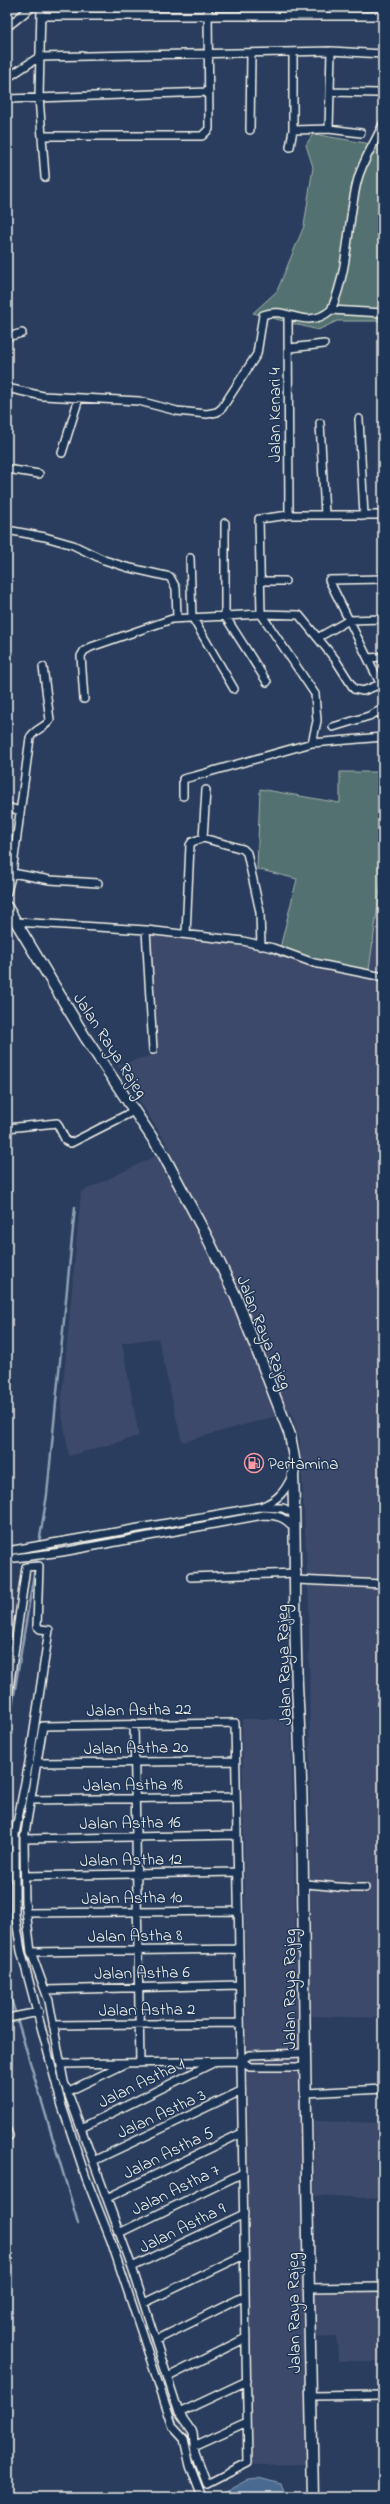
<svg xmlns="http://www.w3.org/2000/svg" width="390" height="2504" font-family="'Indie Flower',sans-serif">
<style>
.built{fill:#3e496a}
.green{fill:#537170;stroke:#a4b1ac}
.water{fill:#4b6b91;stroke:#8fa1b4}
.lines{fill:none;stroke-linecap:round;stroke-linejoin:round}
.stream{stroke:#8fa1b4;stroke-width:2.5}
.street-casing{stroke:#f4f1e8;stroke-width:10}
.secondary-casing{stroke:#f4f1e8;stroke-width:13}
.street{stroke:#1d3557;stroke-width:7}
.secondary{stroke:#1d3557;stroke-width:10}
.labels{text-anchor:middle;stroke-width:3;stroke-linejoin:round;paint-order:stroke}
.street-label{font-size:17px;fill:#f4f1e8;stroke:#1d3557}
.poi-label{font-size:17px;fill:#f4f1e8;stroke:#1d3557;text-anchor:start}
</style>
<rect width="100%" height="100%" fill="#2a3d5e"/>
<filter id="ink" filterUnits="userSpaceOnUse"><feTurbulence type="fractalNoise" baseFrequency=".025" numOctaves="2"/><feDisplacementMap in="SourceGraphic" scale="8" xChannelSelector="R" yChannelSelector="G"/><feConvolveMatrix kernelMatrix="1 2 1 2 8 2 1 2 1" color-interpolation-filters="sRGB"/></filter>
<g filter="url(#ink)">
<!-- built -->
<path class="built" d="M383 868V2018L311 2016 309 1604 300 1441 291 1412 182 1442 158 1338 122 1343 139 1436 69 1456 61 1408 81 1192 170 1149 117 1065 153 1055 143 934 216 936 295 961 368 977Z
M242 1719H291L307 2464 253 2465Z
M314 2121 383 2123V2199L315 2195Z
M313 2287H383V2361H338L337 2337 315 2336Z"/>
<!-- green -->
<path class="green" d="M383 116V321H337L318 330 253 313 277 291 304 226 313 167 306 145 313 134 371 144Z
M340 772H377L383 784V868L368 977 278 956 297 879 257 869 260 789 340 803Z"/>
<!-- water -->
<path class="water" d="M259 2478 281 2484 287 2497H219L221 2494 249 2479Z"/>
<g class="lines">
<!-- stream -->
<path class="stream" d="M7 1737 47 1495 75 1207
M7 1985 78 2223"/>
<!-- street casing -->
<g class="street-casing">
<path id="street" d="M41 7 39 97 45 177
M41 16H383
M7 27 32 7
M7 78 39 57 331 51 383 54
M330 92 378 93
M7 99 209 92
M329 129 331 51
M250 130 251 54
M293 130 329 129 361 133
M42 136H202L209 129 208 7
M290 147 293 130V53
M331 310 383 313
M288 315 289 515
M7 337 22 333
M290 348 324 344
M7 388 43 396 139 401 177 411 207 414 217 412 222 408 257 354 263 315C287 305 305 332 331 310 349 270 347 224 357 182 362 161 375 143 383 124
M359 419 364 516
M320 423 325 515
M62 453 79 398
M7 469 39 474
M225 523V616L267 682
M7 530 45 537 73 545 104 560 126 567 170 577 176 588 177 618
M190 558 192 617 234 689
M383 579 329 580 383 689
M260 581H285
M261 614 299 615 335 659 354 689 363 691 381 684
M261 614 315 694 317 721 312 743
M319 637 349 620 383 619
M368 658 383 657
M84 699 81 656 84 651 91 647 172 619 261 614 259 519 289 515H383
M382 709 383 720
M333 727 369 716 383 709
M183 796V779L195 776 312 743 383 737
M7 807 20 811
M203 838 206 790
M12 873 50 880 98 883
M7 892 12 873 30 738C33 730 45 728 50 720L43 667
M16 922 146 930 243 941 273 948 314 963 383 977
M146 930 153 1050
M186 934 190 845 192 842 203 838 243 849 247 853 260 912 261 946
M7 1128 57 1123 66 1141 71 1143 134 1111
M263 1506C279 1499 285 1491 292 1476
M7 1551 259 1507 283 1508 295 1514
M7 1559 62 1552 263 1515C277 1515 285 1517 294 1528
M191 1577 297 1573
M297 1580 383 1584
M7 1703 26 1567 39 1566 37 1626 40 1629 49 1630 30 1757 15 1834V1914L21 1951 62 2106 86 2178 111 2241 173 2427 184 2439 190 2466 202 2497
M235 1723 248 2463 207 2484 195 2452 193 2433 179 2413 132 2267 64 2082 49 2001 31 1952 25 1902 24 1839 43 1726Z
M134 1724 140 2063
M37 1763 235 1761
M31 1800 236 1797
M24 1839 237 1835
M25 1876 237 1872
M304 1884C326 1885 344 1889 365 1888
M26 1913 238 1911
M31 1952 239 1949
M45 1990 239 1985
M7 2015 8 2018 39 2012
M53 2025 240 2023
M241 2061 249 2055 305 2053
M241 2061 250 2067H305
M61 2064 241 2061
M67 2092 125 2064
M306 2093 383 2089
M81 2128 213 2063
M7 2130 9 2136H7
M93 2161 241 2091
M107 2198 242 2133
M119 2233 243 2173
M132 2267 244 2214
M308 2288 383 2287
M144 2303 244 2255
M156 2340 245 2296
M168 2377 246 2338
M311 2396 383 2395
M179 2413 247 2381
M194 2446 247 2422"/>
</g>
<!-- secondary casing -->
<g class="secondary-casing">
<path id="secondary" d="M7 907 85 1037 163 1154 207 1237 236 1297 290 1435 295 1464 293 1475C296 1545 294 1615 297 1685 304 1809 303 1932 305 2055 307 2202 310 2350 313 2497"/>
</g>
<!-- street -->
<use href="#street" class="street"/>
<!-- secondary -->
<use href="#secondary" class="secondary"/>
</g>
</g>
<!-- icons -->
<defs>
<g id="fuel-ring" transform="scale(1)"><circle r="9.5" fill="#1d3557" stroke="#ff9aa2" stroke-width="1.5"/><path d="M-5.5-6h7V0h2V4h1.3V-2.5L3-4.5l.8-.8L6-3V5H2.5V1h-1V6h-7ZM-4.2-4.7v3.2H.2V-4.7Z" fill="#ff9aa2"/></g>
</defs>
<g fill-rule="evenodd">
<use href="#fuel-ring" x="254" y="1463"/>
</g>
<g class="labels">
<!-- street labels -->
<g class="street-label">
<text transform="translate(274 415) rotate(-90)" y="6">Jalan Kenari 4</text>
<text transform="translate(111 1045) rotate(57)" y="6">Jalan Raya Rajeg</text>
<text transform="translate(265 1332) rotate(68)" y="6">Jalan Raya Rajeg</text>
<text transform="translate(283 1665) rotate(-92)" y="6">Jalan Raya Rajeg</text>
<text transform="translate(139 1709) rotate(-1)" y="6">Jalan Astha 22</text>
<text transform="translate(136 1747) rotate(-1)" y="6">Jalan Astha 20</text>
<text transform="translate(133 1784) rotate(-1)" y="6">Jalan Astha 18</text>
<text transform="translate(130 1822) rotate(-1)" y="6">Jalan Astha 16</text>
<text transform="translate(131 1859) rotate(-1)" y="6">Jalan Astha 12</text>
<text transform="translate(132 1897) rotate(-1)" y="6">Jalan Astha 10</text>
<text transform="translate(135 1935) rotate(-1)" y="6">Jalan Astha 8</text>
<text transform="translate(142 1972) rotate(-1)" y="6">Jalan Astha 6</text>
<text transform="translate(289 1989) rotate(-90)" y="6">Jalan Raya Rajeg</text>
<text transform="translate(147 2009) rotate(-1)" y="6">Jalan Astha 2</text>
<text transform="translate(141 2082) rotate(-26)" y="6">Jalan Astha 1</text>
<text transform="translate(161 2113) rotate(-25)" y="6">Jalan Astha 3</text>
<text transform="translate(168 2152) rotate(-26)" y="6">Jalan Astha 5</text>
<text transform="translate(175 2189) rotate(-26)" y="6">Jalan Astha 7</text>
<text transform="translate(182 2227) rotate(-26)" y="6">Jalan Astha 9</text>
<text transform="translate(293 2313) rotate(-91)" y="6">Jalan Raya Rajeg</text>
</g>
<!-- poi labels -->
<g class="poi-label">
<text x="268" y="1469">Pertamina</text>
</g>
</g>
<!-- margin -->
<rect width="390" height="2504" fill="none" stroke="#1d3557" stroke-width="24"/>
<rect x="12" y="12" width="366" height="2480" fill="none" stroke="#f4f1e8" stroke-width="1.5" filter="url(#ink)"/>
</svg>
